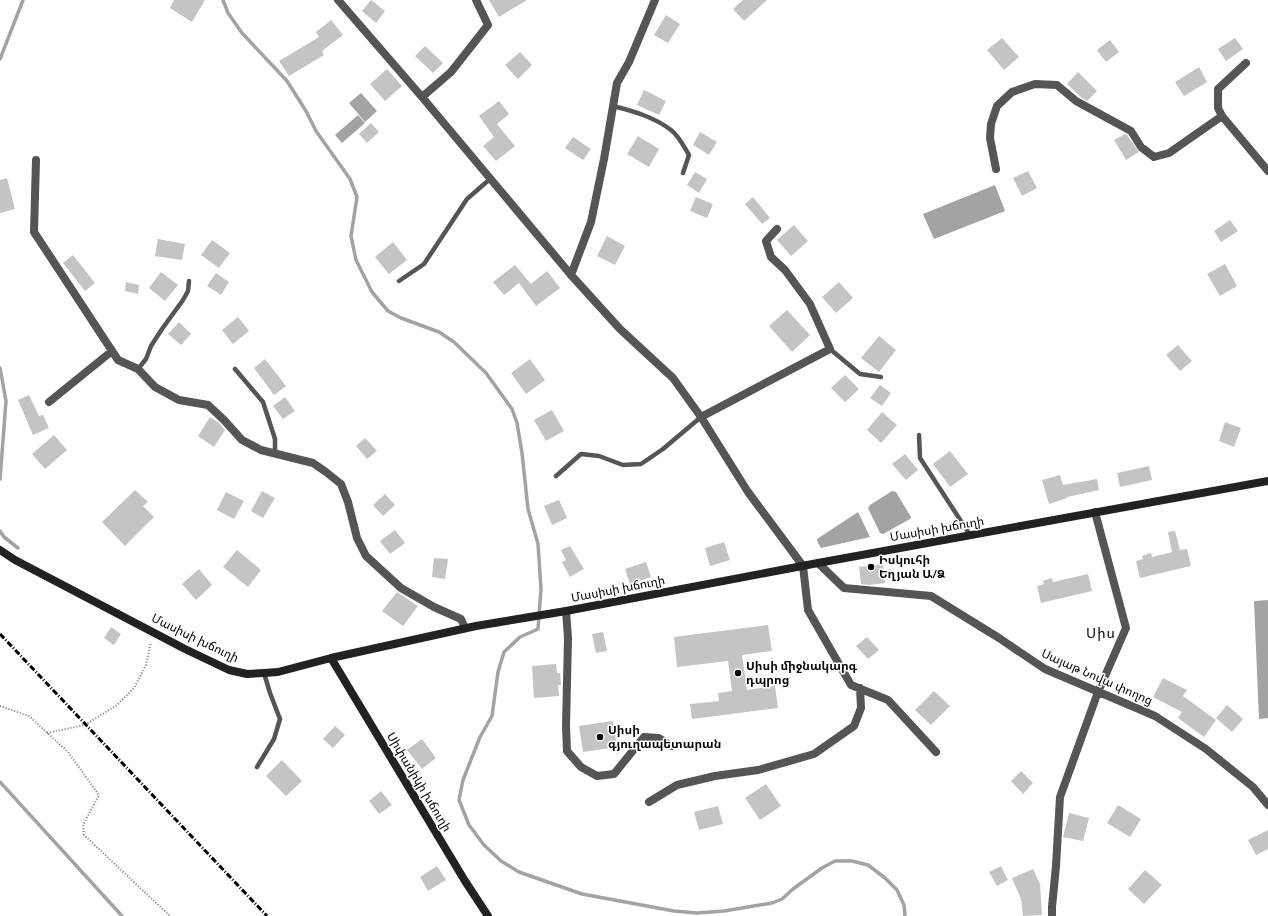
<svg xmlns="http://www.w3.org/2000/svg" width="1268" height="916" font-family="'Public Sans','Noto Sans Armenian',sans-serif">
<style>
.water{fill:#a3a3a3}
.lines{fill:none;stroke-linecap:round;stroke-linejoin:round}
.stream{stroke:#a3a3a3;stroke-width:3.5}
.building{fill:#c4c4c4}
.path{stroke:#777;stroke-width:2;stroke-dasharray:1 2;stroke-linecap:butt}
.service{stroke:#555;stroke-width:4.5}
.minor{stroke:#555;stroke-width:8}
.secondary{stroke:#222;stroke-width:8}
.rail{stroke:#000;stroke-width:3;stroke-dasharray:6 2 1 2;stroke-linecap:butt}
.poi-dot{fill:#000;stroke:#fff;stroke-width:1.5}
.labels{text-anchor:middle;stroke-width:3;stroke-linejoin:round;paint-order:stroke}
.street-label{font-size:12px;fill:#000;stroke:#fff}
.poi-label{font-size:12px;font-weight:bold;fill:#000;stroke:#fff;text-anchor:start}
.quarter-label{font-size:14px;letter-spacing:1px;fill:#000;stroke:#fff}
</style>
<rect width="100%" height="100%" fill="#fff"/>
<!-- water -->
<path class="water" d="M361 93 377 111 365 122 349 103Z
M358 115 365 123 342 143 335 135Z
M995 185 1005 211 934 239 923 214Z
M892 491 896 492 911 517 910 519 883 534 880 533 868 508 870 505Z
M858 512 870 537 821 548 818 543 817 539Z
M1268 600V718L1259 719 1254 601Z"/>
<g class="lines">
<!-- stream -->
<path class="stream" d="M223 0 228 13 242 33 287 81 306 111 316 131 350 179 357 197 351 236 356 260 372 292 388 311 401 318 439 332 454 342 486 373 512 409 517 423 522 453 528 509 538 544 541 589 538 629 520 637 504 652 498 672 492 716 480 737 463 780 459 800 469 825 484 845 501 861 519 872 582 894 674 911 697 913 724 911 772 903 782 899 793 889 822 868 835 861H852L868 865 885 878 897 890 904 905 905 916
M0 59 23 0
M0 368 6 401 0 479
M0 531 4 537 18 548
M0 782 122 916"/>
</g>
<!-- building -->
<path class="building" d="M174 0H205L192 22 170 8Z
M371 0 385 11 376 23 362 11Z
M489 0H527L499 17Z
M743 0H767L744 21 733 9Z
M666 15 680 24 668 43 654 35Z
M331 20 343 35 322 51 324 55 289 76 279 61 319 37 316 32Z
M1002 38 1019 57 1004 70 987 50Z
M1235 38 1243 49 1226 61 1218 49Z
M1110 40 1119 52 1106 62 1097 50Z
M425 46 443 63 433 73 415 56Z
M520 52 532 65 518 79 505 65Z
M1199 67 1207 82 1184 96 1175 82Z
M387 69 402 86 385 101 370 84Z
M1078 72 1097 91 1087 101 1082 98 1067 84Z
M644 90 666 101 659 115 637 105Z
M499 101 509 114 497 124 515 146 496 161 483 146 494 137 479 116Z
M371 123 379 132 367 143 359 134Z
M700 132 717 142 709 155 693 145Z
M1125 134 1127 135 1139 152 1126 160 1114 140Z
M638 136 659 149 649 167 627 154Z
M573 137 591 149 583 160 565 148Z
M1028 171 1037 188 1022 196 1013 178Z
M695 172 707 179 699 193 687 185Z
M7 178 15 209 0 213V180Z
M696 197 713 204 707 218 690 211Z
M753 197 770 218 762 224 745 204Z
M1230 220 1238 231 1221 242 1214 231Z
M794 225 808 241 791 256 777 240Z
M607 236 625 246 615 265 597 256Z
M158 239 185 244 182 260 155 256Z
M212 240 230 253 219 268 201 255Z
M393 242 407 260 389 274 375 257Z
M73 255 95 283 85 291 63 263Z
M1225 264 1237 286 1220 296 1207 274Z
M515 265 531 284 547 271 560 288 536 306 519 283 504 295 493 282Z
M161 272 178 285 165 301 149 288Z
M216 273 229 282 221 295 207 286Z
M126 282 139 285 138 294 125 291Z
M839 282 853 298 836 313 822 297Z
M787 310 810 335 792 352 769 326Z
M238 317 249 331 233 344 222 330Z
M179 322 191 334 181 345 168 334Z
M879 336 896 350 879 372 861 358Z
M1178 345 1192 361 1180 371 1166 355Z
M265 359 286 386 274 395 254 368Z
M530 359 545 380 526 394 511 373Z
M845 375 859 389 845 402 831 388Z
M880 385 891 393 882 406 870 398Z
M29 395 39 416 43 415 49 428 33 435 18 400Z
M285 397 295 411 283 419 273 406Z
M552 410 564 431 546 441 534 420Z
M882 412 897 425 881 443 867 430Z
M210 417 219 423 225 430 214 447 198 436Z
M1225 422 1241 428 1234 447 1219 441Z
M54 435 67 450 45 469 32 454Z
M365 438 377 451 367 459 356 446Z
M950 451 968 474 950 487 933 464Z
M905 454 918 470 906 480 892 464Z
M1149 466 1152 480 1120 487 1117 473Z
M1060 475 1063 485 1097 479 1099 490 1067 497V498L1049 504 1042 480Z
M135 490 148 502 143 506 154 517 125 546 102 522Z
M262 491 275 498 263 518 251 511Z
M226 492 244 501 234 519 217 510Z
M385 494 395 505 383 516 373 505Z
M559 500 567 518 552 525 544 506Z
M395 530 405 543 390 554 380 541Z
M1175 531 1180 550 1187 549 1191 566 1140 578 1136 561 1143 559 1142 556 1151 553 1152 557 1172 552 1168 532Z
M724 542 730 560 710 566 705 548Z
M570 546 584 569 570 577 562 562 566 560 561 550Z
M237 550 261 570 248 587 223 567Z
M434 558 448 559 445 579 432 577Z
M646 562 651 577 630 584 625 569Z
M883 564 885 583 869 585 861 584 859 567Z
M199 569 212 585 196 600 182 584Z
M1088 574 1092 591 1041 603 1037 586 1044 584 1043 581 1052 578 1053 582Z
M397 592 418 606 403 626 382 611Z
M768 625 772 651 742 655 747 690 775 686 778 708 692 719 690 704 719 701 718 693 732 691 728 661 677 667 674 637Z
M111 627 121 634 114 645 104 638Z
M603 632 607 651 596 653 592 634Z
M867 637 879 650 868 659 856 646Z
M556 664 557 673H560L561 685H558L559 696 534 698 532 666Z
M1163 678 1187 690 1183 696 1216 720 1204 737 1178 718 1182 712 1153 697Z
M934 691 950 706 931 725 915 710Z
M1227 705 1243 719 1232 732 1216 718Z
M613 721 617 747 583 752 579 726Z
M335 726 345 735 333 748 323 739Z
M422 739 436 758 422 769 407 750Z
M282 760 302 781 286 796 266 776Z
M1021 771 1033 783 1023 794 1011 781Z
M766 784 781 806 760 820 745 798Z
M381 791 392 805 379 814 369 801Z
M1118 805 1141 819 1130 837 1107 823Z
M718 806 723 824 699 830 694 812Z
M1069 813 1089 818 1083 841 1063 837Z
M1268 830V849L1256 855 1248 840Z
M437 866 446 880 428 891 420 877Z
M1001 866 1008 880 997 886 989 872Z
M1033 869 1040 884 1042 915 1023 916 1021 899 1012 878Z
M1145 870 1162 885 1144 904 1128 889Z"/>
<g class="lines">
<!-- path -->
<path class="path" d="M0 706 29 716 68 752 99 795 83 825 84 835 170 916
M47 733 85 725 117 705 134 688 146 665 151 642"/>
<!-- service -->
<path class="service" d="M613 106C633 111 654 117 671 130 679 136 684 147 689 155L683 173
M399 281 424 264 467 199 490 179
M830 349 860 374 881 377
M138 369 146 359 151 346 162 329 183 300 188 291 189 281
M235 369 263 402 275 439V454
M919 435 920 458 970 535
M556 476 581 454 599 456 623 465 641 464 663 449 701 417
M257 767 274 739 280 719 270 693 264 673"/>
<!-- minor -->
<path class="minor" d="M338 0 422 97 571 275 620 329 673 378 701 417 748 492 803 566 808 610 851 685 888 700 936 752
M1246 63 1218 89V108L1222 116 1268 171
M422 97 451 72 488 25 476 0
M36 160 34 232 118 360 138 369 155 387 179 400 208 405 224 420 242 440 261 450 313 463 326 472 341 484 348 502 357 538 366 556 401 588 434 607 461 619 465 628
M996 169 990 138 991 124 997 106 1012 92 1035 84 1057 85 1076 101 1131 131 1141 147 1154 157 1169 153 1222 116
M571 275 591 222 604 159 617 83 629 62 655 0
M49 402 112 351
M701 417 830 349 810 304 785 270 771 257 766 241 777 229
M818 563 844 588 931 596 999 638 1045 669 1155 716 1206 749 1253 787 1268 805
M566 611 568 638 566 726 567 751 581 767 597 776 614 774 644 737 659 738 671 746
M649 802 677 785 715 776 758 770 814 754 854 726 861 708 860 688
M1052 916V907L1056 866 1060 797 1098 692 1126 628 1095 512"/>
<!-- secondary -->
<path class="secondary" d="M0 550 15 560 185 649 229 670 247 674 264 673 278 672 331 658 476 626 566 611 818 563 1268 481
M331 658 465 881 488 916"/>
<!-- rail -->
<path class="rail" d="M0 634 267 916"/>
</g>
<!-- markers -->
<g class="poi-dot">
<circle cx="871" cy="567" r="4"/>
<circle cx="738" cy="673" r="4"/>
<circle cx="600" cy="737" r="4"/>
</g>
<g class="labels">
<!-- street labels -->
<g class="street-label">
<text transform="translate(937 529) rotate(-10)" y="4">Մասիսի խճուղի</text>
<text transform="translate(618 589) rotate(-11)" y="4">Մասիսի խճուղի</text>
<text transform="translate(195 638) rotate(26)" y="4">Մասիսի խճուղի</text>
<text transform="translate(1097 677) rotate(24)" y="4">Սայաթ Նովա փողոց</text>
<text transform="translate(419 782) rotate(59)" y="4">Սիփանիկի խճուղի</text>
</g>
<!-- poi labels -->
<g class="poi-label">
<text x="879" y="564">Իսկուհի<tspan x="879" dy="14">Եղյան Ա/Ձ</tspan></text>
<text x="746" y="670">Սիսի միջնակարգ<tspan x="746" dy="14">դպրոց</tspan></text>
<text x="608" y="734">Սիսի<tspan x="608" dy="14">գյուղապետարան</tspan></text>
</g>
<!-- quarter labels -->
<g class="quarter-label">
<text x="1101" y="638">Սիս</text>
</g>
</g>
</svg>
